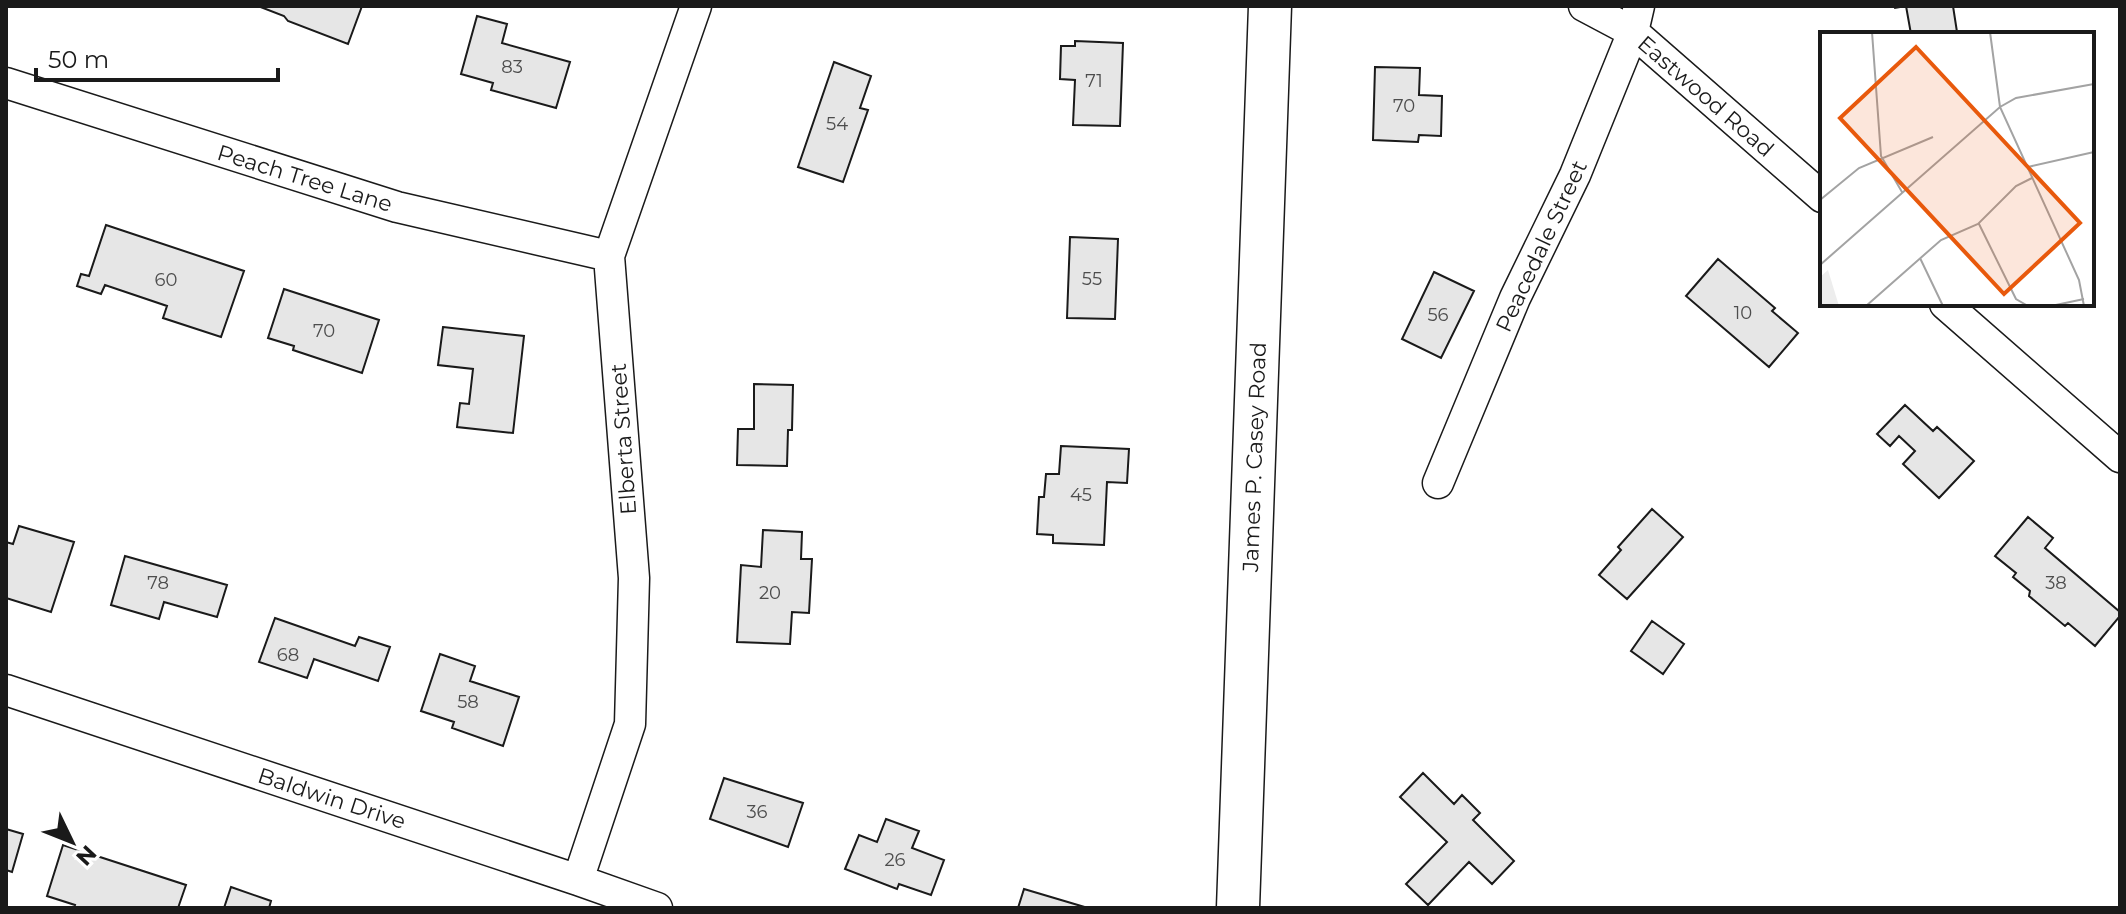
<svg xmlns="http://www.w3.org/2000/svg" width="2126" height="914" font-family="Montserrat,sans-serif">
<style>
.building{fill:#e6e6e6;stroke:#1a1a1a;stroke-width:2}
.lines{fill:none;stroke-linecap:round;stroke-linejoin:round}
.street-casing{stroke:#1a1a1a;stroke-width:33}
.secondary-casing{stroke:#1a1a1a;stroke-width:45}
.street{stroke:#fff;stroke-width:30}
.secondary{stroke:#fff;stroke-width:42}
.labels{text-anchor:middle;stroke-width:6;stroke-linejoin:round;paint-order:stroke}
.number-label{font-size:18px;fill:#4d4d4d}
.street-label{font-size:22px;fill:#1a1a1a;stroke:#fff}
.inset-road{fill:none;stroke:#a3a3a3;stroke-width:2}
.view{fill:#e8590c;fill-opacity:0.15;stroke:#e8590c;stroke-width:4}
.inset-edge{fill:none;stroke:#1a1a1a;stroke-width:4}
</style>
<rect width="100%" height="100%" fill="#fff"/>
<!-- building -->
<path class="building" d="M258 6H362L348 44 288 21 284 16Z
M1894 6H1953L1957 32 1944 34H1911L1906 6 1895 8Z
M477 16 507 24 502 43 570 62 556 108 491 90 493 83 461 74Z
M1075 41 1123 43 1120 126 1073 125 1075 80 1060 79 1061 46H1075Z
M834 62 871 76 860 108 868 110 843 182 798 167Z
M1375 67 1420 68 1419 95 1442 96 1441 136 1419 135 1418 142 1373 140Z
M106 225 244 271 221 337 163 318 167 306 105 285 101 294 77 286 81 274 89 276Z
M1070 237 1118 239 1115 319 1067 318Z
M1718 259 1775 308 1772 311 1798 333 1769 367 1686 296Z
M1434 272 1474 291 1441 358 1402 339Z
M284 289 379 320 362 373 293 350 294 346 268 338Z
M443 327 524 336 513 433 457 427 460 403 469 404 473 369 438 365Z
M754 384 793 385 792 430H788L787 466 737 465 738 429H754Z
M1905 405 1933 431 1937 427 1974 461 1939 498 1903 464 1915 451 1899 436 1890 446 1877 434Z
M1061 446 1129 449 1127 483 1107 482 1104 545 1053 543V535L1037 534 1039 497H1044L1046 474H1059Z
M1652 509 1683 537 1627 599 1599 575 1621 550 1618 547Z
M2028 517 2053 538 2045 548 2120 612V616L2095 646 2068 623 2065 626 2029 596 2030 591 2013 577 2016 573 1995 556Z
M19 526 74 542 51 612 6 598V542L13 544Z
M763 530 802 532 801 559H812L809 613 792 612 790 644 737 642 741 565 761 567Z
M125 556 227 585 217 617 164 602 159 619 111 605Z
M275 618 355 646 359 637 390 647 378 681 314 659 307 678 259 662Z
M1652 621 1684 644 1663 674 1631 651Z
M440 654 475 666 470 681 519 697 503 746 452 728 454 722 421 711Z
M1423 773 1454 804 1462 795 1480 813 1473 820 1514 861 1492 884 1469 862 1428 905 1406 884 1447 842 1400 797Z
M724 778 803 803 788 847 710 819Z
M886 819 919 831 912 848 944 860 931 895 899 884 897 889 845 869 859 835 877 842Z
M6 829 23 834 12 872 6 870Z
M63 845 186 885 178 908H74L75 905 47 896Z
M231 887 271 901 269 908H224Z
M1024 889 1088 908H1018Z"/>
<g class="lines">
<!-- street casing -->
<g class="street-casing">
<path id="street" d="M1584 6 1633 32 1822 197
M6 83 397 207 609 256
M1945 304 2120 457
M1438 483 1515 298 1575 175 1633 32 1639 6
M6 690 578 880 657 908
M578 880 630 724 634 578 609 256 696 6"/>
</g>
<!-- secondary casing -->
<g class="secondary-casing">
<path id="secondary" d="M1238 908 1270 6"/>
</g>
<!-- street -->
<use href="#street" class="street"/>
<!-- secondary -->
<use href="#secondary" class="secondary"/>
</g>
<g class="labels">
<!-- number labels -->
<g class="number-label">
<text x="512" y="73">83</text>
<text x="1094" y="87">71</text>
<text x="1404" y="112">70</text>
<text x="837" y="130">54</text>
<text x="1092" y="285">55</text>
<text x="166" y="286">60</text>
<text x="1743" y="319">10</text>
<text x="1438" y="321">56</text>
<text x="324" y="337">70</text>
<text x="1081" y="501">45</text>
<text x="158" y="589">78</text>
<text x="2056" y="589">38</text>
<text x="770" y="599">20</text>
<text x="288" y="661">68</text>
<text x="468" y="708">58</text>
<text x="757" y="818">36</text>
<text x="895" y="866">26</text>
</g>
<!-- street labels -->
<g class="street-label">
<text transform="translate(1706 96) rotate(41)" y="8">Eastwood Road</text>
<text transform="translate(305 178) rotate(17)" y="8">Peach Tree Lane</text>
<text transform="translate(1541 246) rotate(-65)" y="8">Peacedale Street</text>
<text transform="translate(623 439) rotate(-94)" y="8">Elberta Street</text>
<text transform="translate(1254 457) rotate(-88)" y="8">James P. Casey Road</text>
<text transform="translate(332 798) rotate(18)" y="8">Baldwin Drive</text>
</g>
</g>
<!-- overview -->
<g transform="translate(1820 32)">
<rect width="274" height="274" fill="#fff"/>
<path d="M8 238 19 274H0V245Z" fill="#ededed"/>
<path class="inset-road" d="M52 0 61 124 82 160M170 0 180 75 259 248 264 274M208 135 274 120M0 168 39 136 113 105M159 192 196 267 208 274M100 226 123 274M0 233 180 75 196 66 274 52M46 274 121 208 158 192 196 154 212 146M231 274 264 267"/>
<path class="view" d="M96 15 260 191 184 262 20 86Z"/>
<rect width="274" height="274" class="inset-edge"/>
</g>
<!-- border -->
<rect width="2126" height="914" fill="none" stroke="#1a1a1a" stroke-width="16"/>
<!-- north arrow -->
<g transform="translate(72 842) rotate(133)" stroke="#ffffff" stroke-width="6" paint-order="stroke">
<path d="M0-6L14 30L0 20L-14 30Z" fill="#1a1a1a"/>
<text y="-12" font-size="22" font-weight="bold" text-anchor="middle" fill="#1a1a1a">N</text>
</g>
<!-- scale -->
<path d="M36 68v12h242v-12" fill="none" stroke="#1a1a1a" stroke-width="4"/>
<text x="48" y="68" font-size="24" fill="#1a1a1a" stroke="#ffffff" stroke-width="6" paint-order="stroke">50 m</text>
</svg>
